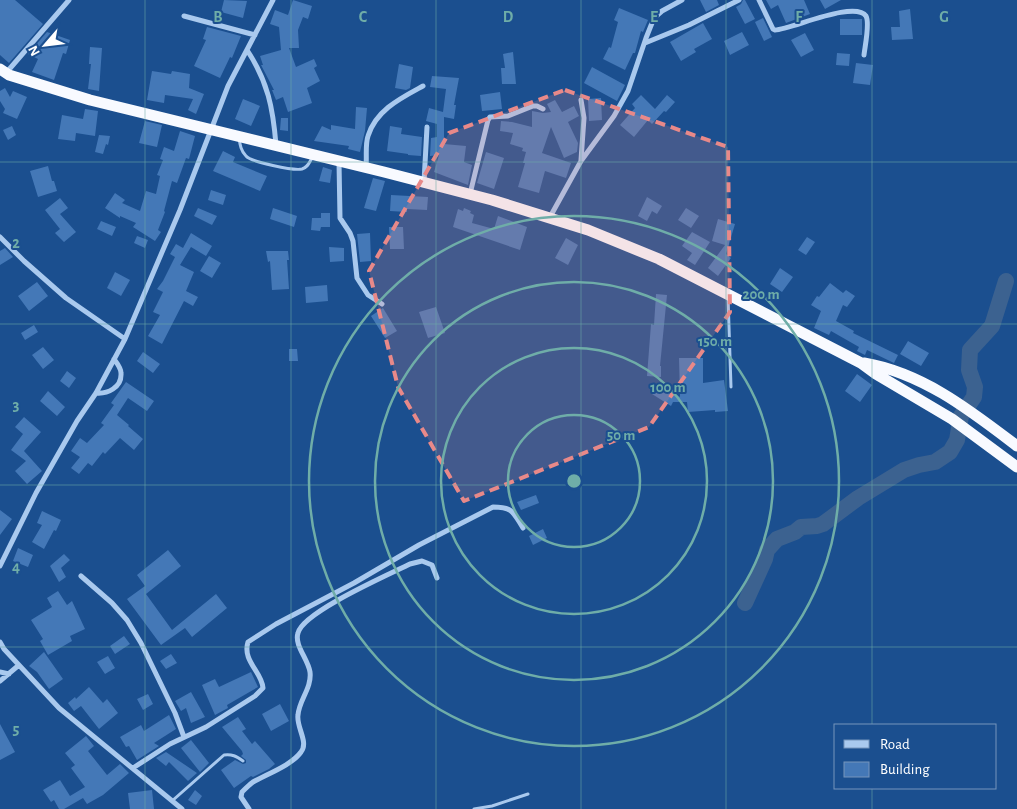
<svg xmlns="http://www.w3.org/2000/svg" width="1017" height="809" font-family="'Alegreya Sans',sans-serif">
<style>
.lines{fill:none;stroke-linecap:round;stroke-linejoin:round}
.river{stroke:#3c6290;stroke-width:16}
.building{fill:#4478b7}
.service{stroke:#a9c9ee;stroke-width:3}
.minor{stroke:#a9c9ee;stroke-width:5}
.trunk{stroke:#f8faff;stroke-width:11}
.marked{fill:#e88989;fill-opacity:0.2;stroke:#e88989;stroke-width:4;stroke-dasharray:10 6;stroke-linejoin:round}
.grid{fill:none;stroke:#6fada8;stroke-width:1;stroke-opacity:0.55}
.ring{fill:none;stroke:#6fada8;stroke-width:2.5}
.grid-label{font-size:16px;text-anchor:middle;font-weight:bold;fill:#6fada8;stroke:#1b4f8f;stroke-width:4;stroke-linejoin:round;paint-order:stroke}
.centre{fill:#6fada8;stroke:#1b4f8f;stroke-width:2.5}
.ring-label{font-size:15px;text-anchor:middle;font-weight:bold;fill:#6fada8;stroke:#1b4f8f;stroke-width:4;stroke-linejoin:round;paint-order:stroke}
</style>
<rect width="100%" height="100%" fill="#1b4f8f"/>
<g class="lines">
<!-- river -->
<path class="river" d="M745 603 765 559 767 550 777 539 795 532 801 527 817 526 823 524 858 498 904 470 919 465 935 462 950 452 957 440 961 416 974 397 975 387 969 370 970 350 992 326 1006 281"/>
</g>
<!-- building -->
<path class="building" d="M0 0H15L43 24 9 63 0 55Z
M224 0 247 1 243 18 221 12Z
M293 0 312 6 308 19 303 17 298 30 299 48H289L296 67 314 59 317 66 314 68 320 81 307 88 312 103 288 112 283 97 276 100 272 90H274L261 65H263L260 56 281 50 279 27 270 24 275 10 288 15Z
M700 0H717L719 5 706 12Z
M743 0H745L755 19 745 24 736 7 741 4Z
M766 0H804L810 14 786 23 778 5 771 9Z
M820 0H841L825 9Z
M619 8 648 20 643 32 641 31 635 53H633L625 70 603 59 609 47 611 48 618 22 614 20Z
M910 9 913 39 892 40 891 27H900L899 11Z
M763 18 772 37 764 41 755 22Z
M840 19H862V35H840Z
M703 23 712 39 694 49 696 52 681 61 670 42Z
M207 27 241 36 232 58 230 57 220 78 194 66 206 40 203 39Z
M47 32 70 40 66 54 63 53 54 80 32 72 38 59 28 54Z
M742 32 749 45 730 55 724 41Z
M805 33 814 50 801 57 791 40Z
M90 47 102 48 99 91 88 89 91 64H89Z
M513 52 516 84H502L501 68H505L503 54Z
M837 53 850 54 849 66 836 65Z
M856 63 873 65 870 85 853 83Z
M399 64 413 67 410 88 406 90 395 88Z
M592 67 625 85 617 101 584 83Z
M152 71 171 74 172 71 190 74 189 88 204 94 196 114 188 110 193 99 165 95 164 103 147 100Z
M432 76 459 78 454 105H456L454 119 444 117V144L466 146 464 162 472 165 468 185 434 172 439 155 430 156 431 138 437 137V124L426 121 429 108 443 112 446 89 430 87Z
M5 88 10 97 13 91 27 97 17 119 3 113 5 109 0 101V91Z
M500 92 502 109 482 111 480 95Z
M641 95 655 109 667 95 675 102 666 112 664 111 652 124 648 120 634 137 620 125 635 108 632 104Z
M601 98 602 120 589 121 588 99Z
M243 99 260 106 251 126 235 119Z
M555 100 562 112 574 106 579 116 568 122 578 143 577 152 564 158 551 127 542 153 571 163 566 178 545 171 539 193 518 187 525 163H523L526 152 522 151 523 148 510 144 513 133 500 131 501 121 512 122 532 127V111L543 113 551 112 547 104Z
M356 107 367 108 365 131 360 152 348 149 349 146 314 141 322 126 331 130V125L355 129Z
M85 109 98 111 95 136 76 133 75 141 58 139 62 115 83 119Z
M281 118H288V131L280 130Z
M145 121 162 125 157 147 139 143Z
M12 126 16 135 8 140 3 130Z
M390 126 402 128 401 134 422 137 421 156 408 155V154L387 151Z
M180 131 195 136 189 159 186 158 177 183 172 181 164 211 165 212 158 230 161 232 155 241 133 227 136 223 120 216V218L105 208 115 193 125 200 122 203 140 211 146 191 156 194 160 176 157 175 163 160 160 159 164 147 174 151Z
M99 135 110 136 108 145 106 144 103 154 95 152Z
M223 151 235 157 233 162 267 176 260 191 213 171Z
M486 152 504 158 494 189 477 183Z
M48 166 52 181H54L57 191 38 197 30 171Z
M323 167 332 170 330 183 319 181Z
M373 178 385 181 376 211 364 208Z
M211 190 226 195 223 205 208 200Z
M391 195 428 197 427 210 407 209V212L390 211Z
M647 197 662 206 657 214 652 211 647 221 638 216Z
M60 198 68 208 60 214 76 232 64 242 55 233 60 229 45 210Z
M198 208 217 216 212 225 194 216Z
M273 208 297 216 294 227 270 219Z
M464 208 471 211 470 213 474 215 472 223 494 229 498 216 527 227 520 250 453 227 458 209 463 211Z
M686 208 699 216 691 228 678 220Z
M321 213H330V227H321L320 231 311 230 312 218H321Z
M718 219 735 224 726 254 731 258 718 276 708 268 725 245 712 241Z
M101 221 116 227 112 236 97 229Z
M389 227H403L404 249H390Z
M692 232 710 242 695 265 687 260 692 253 682 246Z
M191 233 212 246 206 256 191 247 180 265 194 272 186 291 198 297 193 306 184 301 162 344 148 336 160 315 153 312 163 292 157 289 163 281 175 257 170 254 176 244 183 248Z
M370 233 371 261 360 262 357 234Z
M137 236 148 240 145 248 134 243Z
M807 237 815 242 806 255 798 250Z
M566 238 578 245 568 265 555 258Z
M329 247 344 248V261L330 262Z
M5 248 13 257 0 265V251Z
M266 251H288L289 260H287L289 289 272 290 270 261 268 262Z
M209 256 221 263 212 278 200 271Z
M780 268 793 277 782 292 770 284Z
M115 272 130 280 121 296 107 288Z
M37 282 48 296 29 311 18 296Z
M830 283 843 293 846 290 855 296 847 307 843 305 836 321 854 331 853 333 898 355 894 363 867 350 865 355 857 351 859 347 831 331 829 335 814 328 821 311 811 305 817 296 819 297Z
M327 285 328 301 306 303 305 287Z
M656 294 667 295 660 366H661V377L647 376 651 324 654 325Z
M436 307 445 333 428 338 419 312Z
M383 308 397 331 385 338 371 316Z
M34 325 38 332 25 340 21 333Z
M908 341 929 353 921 366 900 354Z
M43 347 54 360 43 369 32 355Z
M289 349H297L298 361H289Z
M143 352 160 364 153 373 137 361Z
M679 358H703V383L724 380 728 411 715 412V410L688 412 687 402H673L671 406 652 394 658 384 680 397Z
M67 371 76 378 69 388 60 381Z
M857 374 872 385 860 402 845 391Z
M126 382 154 401 147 411 128 398 117 415 129 425 128 426 143 439 134 450 120 438 105 454 103 452 92 466 88 463 79 474 71 468 80 457 71 451 80 438 87 443 104 425 101 423 114 405 111 403Z
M48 391 65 407 57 416 40 401Z
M24 417 41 432 24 451 42 471 27 484 15 471 26 461 11 450 23 434 15 427Z
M536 495 539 503 521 510 517 502Z
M0 510 12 519 0 535Z
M42 511 61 520 56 531 54 530 44 549 32 542 42 525 37 523Z
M543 529 547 538 533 545 529 536Z
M18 548 33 555 28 567 13 561Z
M168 550 181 566 146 594 172 630 216 594 227 608 192 637 185 628 161 645 127 599 145 586 137 575Z
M64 554 70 560 61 568 66 577 59 582 50 566Z
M58 591 67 605 72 601 85 629 70 636 72 641 48 655 40 641 43 639 31 620 52 607 47 598Z
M124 636 130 644 115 654 110 646Z
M44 652 63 679 49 689 37 672 29 666Z
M171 654 177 663 166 669 160 661Z
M108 656 115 668 105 674 97 662Z
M251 672 258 687 227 705 228 708 215 715 202 685 215 679 219 687Z
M89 687 103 703 107 699 118 713 99 729 81 706 74 711 68 703 75 697 76 699Z
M191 692 205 717 191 723 186 708 181 711 175 701Z
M148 694 153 704 143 710 137 699Z
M280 704 289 721 271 731 262 714Z
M169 715 176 729 154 743 159 746 137 760 129 746 126 747 120 737 141 725 144 731Z
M238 717 246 729 242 731 252 744 255 741 275 764 269 769 253 777 251 776 234 788 221 770 235 760 243 764 246 763V760L241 756 243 754 242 751 222 727Z
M0 724 15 752 0 760Z
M86 736 94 746 88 751 107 775 120 764 129 773 103 795 87 804 83 798 64 809H59L54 800 51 802 43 790 60 780 70 796 85 787 71 768 75 765 65 753Z
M191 740 209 763 200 772 181 748Z
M166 752 197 773 188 781 169 762 166 766 156 758Z
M152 790 154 809H130L128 793Z
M195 790 202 796 196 805 188 800Z"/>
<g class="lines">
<!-- service -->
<path class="service" d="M239 138C240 145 241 151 246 156 251 162 294 171 302 169 308 167 309 163 312 158
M728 297 731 387
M172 801 224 755C232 754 236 756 243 761
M474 809 492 806 528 794"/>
<!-- minor -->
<path class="minor" d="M759 0 773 29 775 30C792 29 855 0 866 16 870 23 865 46 864 55
M184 16 255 35
M645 43 689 25 739 0
M247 50C268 82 273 108 276 145
M6 73 69 0
M581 160 584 118 581 100
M339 162 340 218 350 233 353 241 357 278 368 295 382 304
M366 167C367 157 365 145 368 136 376 110 401 98 423 86
M424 182 427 127
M470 194 488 120 490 117 508 116 533 106H537L543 109
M550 217 581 161 614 116 628 91 646 38 654 18 662 11 682 0
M0 237 24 261 66 298 125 339
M96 393C107 394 122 388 121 373 121 368 117 363 114 359
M0 566 36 493 77 421 96 393 125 339 180 210 228 86 273 0
M81 576 112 603 127 620 141 643 175 713 184 737
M0 642 4 649 59 708 182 809
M0 672 9 674
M0 681 19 665
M133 768 170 744 206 727 255 696 263 688C262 672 242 661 248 642L276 624 354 583 419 545 493 507C513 507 513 512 523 528
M249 809 241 797 242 792C245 789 249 785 253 782 267 774 292 765 301 752 309 742 296 727 298 715 299 700 312 688 310 672 308 659 294 645 298 633 303 612 388 575 410 564L422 561 432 565 437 578"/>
<!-- trunk -->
<path class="trunk" d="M0 69 9 75 90 100 384 172 492 200 588 230 659 259 861 363 876 374 952 419 1017 467
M864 363C923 373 971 411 1017 446"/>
</g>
<!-- marked area -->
<path class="marked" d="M565 90 728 147 730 312 649 427 464 501 398 387 369 271 449 133Z"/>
<!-- grid -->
<path class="grid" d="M145 0V809M291 0V809M436 0V809M581 0V809M726 0V809M872 0V725M0 162H1017M0 324H1017M0 485H1017M0 647H1017M872 788V809"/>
<!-- distance rings -->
<g class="ring">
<circle cx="574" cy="481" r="66"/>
<circle cx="574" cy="481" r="133"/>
<circle cx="574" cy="481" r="199"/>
<circle cx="574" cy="481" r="265"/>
</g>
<g class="grid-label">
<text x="218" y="22">B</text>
<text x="363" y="22">C</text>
<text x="508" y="22">D</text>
<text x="654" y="22">E</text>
<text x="799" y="22">F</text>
<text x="944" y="22">G</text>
<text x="16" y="248">2</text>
<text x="16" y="410">3</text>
<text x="16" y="572">4</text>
<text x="16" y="734">5</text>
</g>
<circle cx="574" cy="481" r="8" class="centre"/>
<g class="ring-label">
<text x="761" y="299">200 m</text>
<text x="715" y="346">150 m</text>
<text x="668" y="392">100 m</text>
<text x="621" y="440">50 m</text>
</g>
<!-- legend -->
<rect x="834" y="724" width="162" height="65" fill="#1b4f8f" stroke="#7695bc"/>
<rect x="844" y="740" width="25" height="8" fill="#a9c9ee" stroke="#7695bc"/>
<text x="880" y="749" font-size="15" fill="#ffffff">Road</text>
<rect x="844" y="762" width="25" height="15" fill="#4478b7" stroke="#7695bc"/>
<text x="880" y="774" font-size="15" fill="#ffffff">Building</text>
<!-- north arrow -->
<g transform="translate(45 45) rotate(242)" stroke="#1b4f8f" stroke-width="4" paint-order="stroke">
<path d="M0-4L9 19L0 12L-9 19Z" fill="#ffffff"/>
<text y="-8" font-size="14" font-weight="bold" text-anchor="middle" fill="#ffffff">N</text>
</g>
</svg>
